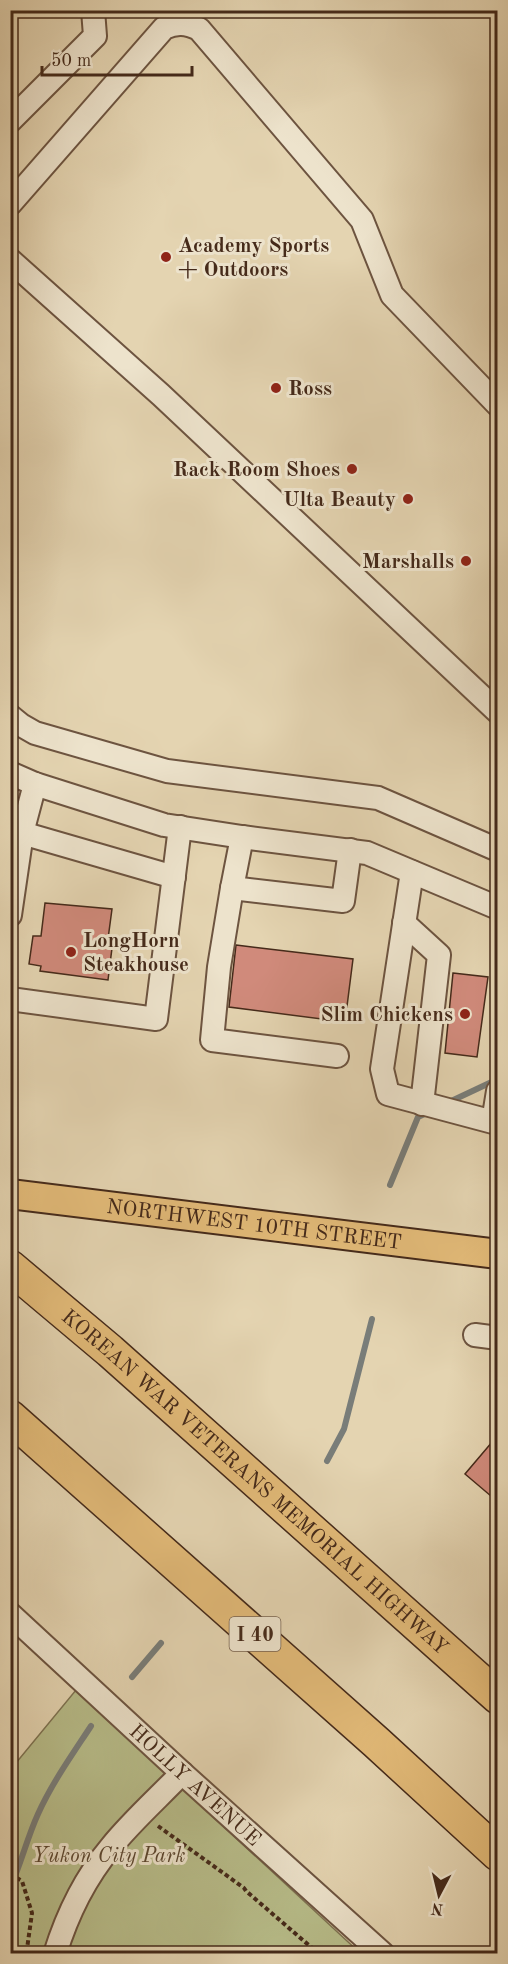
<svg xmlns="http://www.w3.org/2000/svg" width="508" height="1964" font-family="'Old Standard TT',serif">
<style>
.green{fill:#b7bc89;stroke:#7e7352;stroke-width:1.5}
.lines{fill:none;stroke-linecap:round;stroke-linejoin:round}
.stream{stroke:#797d79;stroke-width:6}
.building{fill:#d08a7b;stroke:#452a1a;stroke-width:1.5}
.minor-casing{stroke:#6d5440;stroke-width:26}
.major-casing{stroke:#452a1a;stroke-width:32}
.highway-casing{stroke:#452a1a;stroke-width:36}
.path{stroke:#452a1a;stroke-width:4;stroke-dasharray:4.5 3;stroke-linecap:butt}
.minor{stroke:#ede3cc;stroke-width:22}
.major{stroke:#e2ba78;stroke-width:28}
.highway{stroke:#e2ba78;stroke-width:33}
.poi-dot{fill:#8f2418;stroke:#ede3cc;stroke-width:2}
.labels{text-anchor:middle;stroke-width:6;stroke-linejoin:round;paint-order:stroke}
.shield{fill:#ede3cc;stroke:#77624f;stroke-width:1.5}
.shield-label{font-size:20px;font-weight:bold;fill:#452a1a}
.poi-label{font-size:21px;font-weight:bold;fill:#452a1a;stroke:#ede3cc;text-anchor:end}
.street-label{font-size:21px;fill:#452a1a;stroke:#ede3cc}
.park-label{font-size:21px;font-style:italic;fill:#5c4730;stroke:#ede3cc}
</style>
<rect width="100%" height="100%" fill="#e4d4b1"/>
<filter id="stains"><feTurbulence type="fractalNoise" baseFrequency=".00333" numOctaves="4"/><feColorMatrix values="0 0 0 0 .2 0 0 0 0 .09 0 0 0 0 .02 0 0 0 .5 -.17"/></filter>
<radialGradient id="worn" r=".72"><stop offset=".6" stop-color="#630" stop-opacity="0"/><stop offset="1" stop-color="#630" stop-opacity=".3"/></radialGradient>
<!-- green -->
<path class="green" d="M76 1690 360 1953 11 1954V1769Z"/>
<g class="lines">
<!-- stream -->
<path class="stream" d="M447 1103 498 1079
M390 1185 418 1117 429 1112
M327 1461 344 1429 372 1319
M132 1677 161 1643
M10 1888C21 1864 27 1838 38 1814 52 1783 72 1755 91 1726"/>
</g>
<!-- building -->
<path class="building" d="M45 903 112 909 108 939 113 940 108 980 40 971 41 966 29 964 33 936H41Z
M236 945 353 959 345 1022 229 1007Z
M453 973 488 977 477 1057 445 1053Z
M498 1435V1502L465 1474Z"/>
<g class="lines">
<!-- minor casing -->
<g class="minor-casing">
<g id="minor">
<path d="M10 121 95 36 93 10"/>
<path d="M10 204 164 28C177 22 186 23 199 29L362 220 392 295 498 405"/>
<path d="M10 260 161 395 498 712"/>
<path d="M10 716 21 725 35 733 167 771 378 798 498 850"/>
<path d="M10 773 35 784 164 825 242 837 367 853 498 908"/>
<path d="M22 833 174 877"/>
<path d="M242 837 232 888 343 901 350 850"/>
<path d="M412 872 382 1069 388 1094 493 1122 498 1091"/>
<path d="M232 888 219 967 212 1040 337 1056"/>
<path d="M10 915 22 833 35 784"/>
<path d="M404 923 439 955 422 1104"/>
<path d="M10 999 156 1019 180 827"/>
<path d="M475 1335 498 1338"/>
<path id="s1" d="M10 1614 182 1773 383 1954"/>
<path d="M55 1954C67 1915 85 1878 111 1847 132 1821 158 1798 182 1773"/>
</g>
</g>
<!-- major casing -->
<g class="major-casing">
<g id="major">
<path id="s2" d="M10 1194 498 1254"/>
</g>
</g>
<!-- highway casing -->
<g class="highway-casing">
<g id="highway">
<path id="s3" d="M10 1267 110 1351 498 1697"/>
<path d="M10 1417 376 1742 498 1854"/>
</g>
</g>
<!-- path -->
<path class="path" d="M158 1826 244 1888 246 1891 319 1954
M10 1874 22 1881 32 1913 27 1949 33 1952"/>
<!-- minor -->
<use href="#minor" class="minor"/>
<!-- major -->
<use href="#major" class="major"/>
<!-- highway -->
<use href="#highway" class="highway"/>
</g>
<!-- markers -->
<g class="poi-dot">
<circle cx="166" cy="257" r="6"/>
<circle cx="276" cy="388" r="6"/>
<circle cx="352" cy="469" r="6"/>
<circle cx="408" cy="499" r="6"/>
<circle cx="466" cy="561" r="6"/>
<circle cx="71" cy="952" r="6"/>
<circle cx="465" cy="1014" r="6"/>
</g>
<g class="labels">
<!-- shield labels -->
<rect class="shield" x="229.5" y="1617" width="51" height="34" rx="4.5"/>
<g class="shield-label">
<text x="255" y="1641">I 40</text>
</g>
<!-- poi labels -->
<g class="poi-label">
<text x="178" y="252" text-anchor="start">Academy Sports<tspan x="178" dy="24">+ Outdoors</tspan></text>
<text x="288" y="395" text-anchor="start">Ross</text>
<text x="340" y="476">Rack Room Shoes</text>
<text x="396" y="506">Ulta Beauty</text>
<text x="454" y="568">Marshalls</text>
<text x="83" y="947" text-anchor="start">LongHorn<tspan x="83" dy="24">Steakhouse</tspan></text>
<text x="453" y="1021">Slim Chickens</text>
</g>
<!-- street labels -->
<g class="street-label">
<text dy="7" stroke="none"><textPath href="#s2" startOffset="246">NORTHWEST 10TH STREET</textPath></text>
<text dy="7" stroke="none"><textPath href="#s3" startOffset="326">KOREAN WAR VETERANS MEMORIAL HIGHWAY</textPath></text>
<text dy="7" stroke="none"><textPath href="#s1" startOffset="252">HOLLY AVENUE</textPath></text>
</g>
<!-- park labels -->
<g class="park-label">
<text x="109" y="1862">Yukon City Park</text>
</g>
</g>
<!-- margin -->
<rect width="508" height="1964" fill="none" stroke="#e4d4b1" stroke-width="36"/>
<rect x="12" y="12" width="484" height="1940" fill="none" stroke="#452a1a" stroke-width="3"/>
<rect x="18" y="18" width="472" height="1928" fill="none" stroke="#452a1a" stroke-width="1.5"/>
<!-- north arrow -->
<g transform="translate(439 1895) rotate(187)" stroke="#ede3cc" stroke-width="4.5" paint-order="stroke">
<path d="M0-4.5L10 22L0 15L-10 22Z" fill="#452a1a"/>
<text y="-9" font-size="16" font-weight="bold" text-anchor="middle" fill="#452a1a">N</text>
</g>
<!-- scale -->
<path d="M42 66v9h150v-9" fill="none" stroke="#452a1a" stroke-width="3"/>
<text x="51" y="66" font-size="18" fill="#452a1a" stroke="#ede3cc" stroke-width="4.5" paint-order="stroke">50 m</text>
<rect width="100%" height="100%" filter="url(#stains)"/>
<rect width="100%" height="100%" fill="url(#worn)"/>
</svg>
